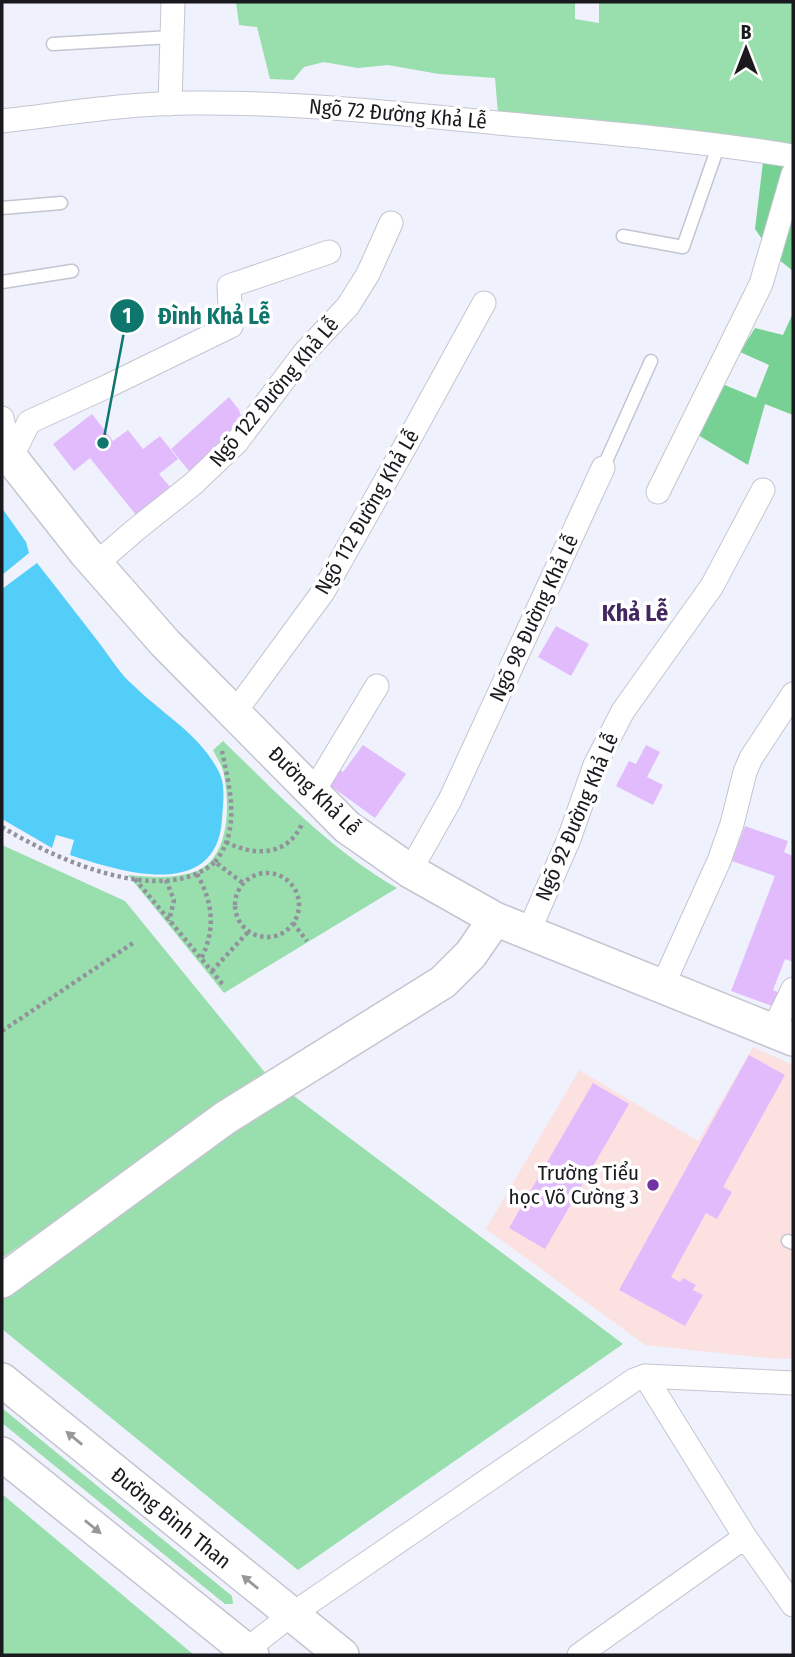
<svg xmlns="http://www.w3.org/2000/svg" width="795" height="1657" font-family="'Fira Sans Condensed',sans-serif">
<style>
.education{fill:#fce1e1}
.green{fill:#99dead}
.forest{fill:#77d094}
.water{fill:#53cef9}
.building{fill:#e2bbfd}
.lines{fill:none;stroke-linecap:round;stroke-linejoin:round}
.lane-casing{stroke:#c3c5d0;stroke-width:15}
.street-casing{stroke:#c3c5d0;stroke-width:25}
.secondary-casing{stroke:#c3c5d0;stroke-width:36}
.path{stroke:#91929b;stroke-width:4.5;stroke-dasharray:3.5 3.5;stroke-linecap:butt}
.lane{stroke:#fff;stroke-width:12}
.street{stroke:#fff;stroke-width:23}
.secondary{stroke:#fff;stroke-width:33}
.oneway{fill:#98989a}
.poi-dot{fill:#7231a5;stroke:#fff;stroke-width:2.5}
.labels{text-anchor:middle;stroke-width:7;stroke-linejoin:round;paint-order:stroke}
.street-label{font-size:21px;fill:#19191e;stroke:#fff}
.poi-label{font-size:21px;fill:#19191e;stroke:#fff;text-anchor:end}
.quarter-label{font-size:24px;font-weight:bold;fill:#452760;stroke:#fff}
.leader{fill:none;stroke:#0f766e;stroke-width:2.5}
.callout-dot{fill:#0f766e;stroke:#fff;stroke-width:2.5}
.mark-label{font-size:21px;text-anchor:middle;font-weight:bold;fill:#fff}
.callout-label{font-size:23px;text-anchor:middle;font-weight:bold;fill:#0f766e;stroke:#fff;stroke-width:7;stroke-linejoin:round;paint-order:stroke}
</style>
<rect width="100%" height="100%" fill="#eff1fd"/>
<!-- education -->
<path class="education" d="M753 1047 793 1065V1359L766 1358 645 1345 486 1229 579 1070 698 1141Z"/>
<!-- green -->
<path class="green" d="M236 2H575V19L599 23V2H793V148L678 128 498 114 495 78 439 74 388 65 358 68 324 62 304 67 293 80 270 79 257 27 239 25Z
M223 741C278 794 331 850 397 888L224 993 128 875C150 877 173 879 194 872 230 860 230 805 224 775 223 767 217 758 213 750Z
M2 845 125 901 267 1075 2 1258Z
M286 1090 623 1344 298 1570 2 1329V1291Z
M2 1408 232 1596 233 1604H225L2 1423Z
M2 1494 194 1655H2Z"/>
<!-- forest -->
<path class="forest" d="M763 162 793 166V271L773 255 755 229Z
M793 313V415L765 404 748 465 693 432 720 383 756 398 769 365 740 352 755 328 783 335Z"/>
<!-- water -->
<path class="water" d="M2 508 26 542 29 553 2 575Z
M37 563C59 591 81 619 103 648 112 660 121 675 133 685 162 714 200 734 219 772 226 785 223 805 222 819 217 902 121 872 70 855L74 840 56 835 52 848 2 819V589Z"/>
<!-- building -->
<path class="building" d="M229 397 239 410 242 420 194 477 171 449Z
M92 414 113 441 128 430 143 449 160 436 178 459 159 474 171 488 136 515 90 458 74 471 53 444Z
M556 626 589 644 571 676 538 657Z
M363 745 406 774 375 818 324 781 335 766 343 772Z
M646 745 660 752 647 777 663 785 653 805 616 786 629 761 636 764Z
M745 826 788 841 784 852 793 856V962L785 959 773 990 780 993 775 1007 731 991 775 876 732 861Z
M749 1055 785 1075 723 1187 732 1192 717 1219 706 1213 671 1277 680 1282 683 1278 696 1285 693 1290 703 1295 685 1326 619 1290Z
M593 1083 629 1104 545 1249 509 1228Z"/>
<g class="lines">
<!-- lane casing -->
<g class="lane-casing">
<path id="lane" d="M53 44 171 37
M2 208 61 203
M623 236 683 247 719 144
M2 282 72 271
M603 468 651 361
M788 1241 793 1243"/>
</g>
<!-- street casing -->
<g class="street-casing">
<path id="street" d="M170 104 173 2
M2 121C64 114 128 103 192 103 294 102 397 113 498 123 597 132 696 140 793 156
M2 418 11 458
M11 458 29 422 108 386 231 326 229 286 329 252
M658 492 761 284 793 174
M96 564 134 531 193 484 236 443 305 352 348 306 368 274 391 223
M235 712 323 592 407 443 484 303
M313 792 377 686
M410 871 450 800 603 468
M528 933 569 839 595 765 623 711 712 586 763 490
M662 987 719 861 732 824 745 772 751 758 793 694
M773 1030 793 989
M645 1376 745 1537 793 1605
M246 1650 291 1615 634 1380 645 1376 793 1383
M579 1655 745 1537"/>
</g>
<!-- secondary casing -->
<g class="secondary-casing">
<path id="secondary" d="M2 459 11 458 86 553 165 643 347 827 410 871 495 919 793 1039
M2 1281 225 1118 443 982 471 954 495 919
M2 1380 342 1655
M2 1454 252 1655"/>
</g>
<!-- path -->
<path class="path" d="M2 827C53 858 162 909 215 862L243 883
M226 842C256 857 287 856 302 824
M215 862C241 830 230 789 222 751
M235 905a32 32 0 1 1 64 0a32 32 0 1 1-64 0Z
M197 874C213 903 216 929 201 959
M135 879 224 986
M166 880 174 900 169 921
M293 923 307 941
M212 971 248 932
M2 1031 133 943"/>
<!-- lane -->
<use href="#lane" class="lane"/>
<!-- street -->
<use href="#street" class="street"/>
<!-- secondary -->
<use href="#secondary" class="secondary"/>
</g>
<!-- one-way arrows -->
<defs><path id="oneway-solid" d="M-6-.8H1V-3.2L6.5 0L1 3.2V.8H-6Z" transform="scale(1.75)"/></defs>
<g class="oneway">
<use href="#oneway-solid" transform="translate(74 1438) rotate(-141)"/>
<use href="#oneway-solid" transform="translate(93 1527) rotate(39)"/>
<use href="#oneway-solid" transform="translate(250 1582) rotate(-141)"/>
</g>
<!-- markers -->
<circle class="poi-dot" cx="653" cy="1185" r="7"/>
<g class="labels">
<!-- street labels -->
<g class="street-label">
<text transform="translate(398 114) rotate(5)" y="7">Ngõ 72 Đường Khả Lễ</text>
<text transform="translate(274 392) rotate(-50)" y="7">Ngõ 122 Đường Khả Lễ</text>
<text transform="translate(367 512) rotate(-60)" y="7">Ngõ 112 Đường Khả Lễ</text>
<text transform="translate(534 618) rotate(-65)" y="7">Ngõ 98 Đường Khả Lễ</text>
<text transform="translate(314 791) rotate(44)" y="7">Đường Khả Lễ</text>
<text transform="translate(577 817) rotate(-67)" y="7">Ngõ 92 Đường Khả Lễ</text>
<text transform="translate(171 1518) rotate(39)" y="7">Đường Bình Than</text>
</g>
<!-- poi labels -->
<g class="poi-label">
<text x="639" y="1180">Trường Tiểu<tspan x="639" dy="24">học Võ Cường 3</tspan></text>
</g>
<!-- quarter labels -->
<g class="quarter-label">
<text x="635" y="621">Khả Lễ</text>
</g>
</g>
<!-- callouts -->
<path class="leader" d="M103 443L127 316"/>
<g class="callout-dot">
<circle cx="103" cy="443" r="7"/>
<circle cx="127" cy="316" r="18"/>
</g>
<g class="mark-label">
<text x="127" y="323">1</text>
</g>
<g class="callout-label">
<text x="214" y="324">Đình Khả Lễ</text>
</g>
<!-- border -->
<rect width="795" height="1657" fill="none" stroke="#19191e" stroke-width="7"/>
<!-- north arrow -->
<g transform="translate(746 49)" stroke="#ffffff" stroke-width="5" paint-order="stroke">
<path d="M0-5L12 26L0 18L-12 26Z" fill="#19191e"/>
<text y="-10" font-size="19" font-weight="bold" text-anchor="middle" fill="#19191e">B</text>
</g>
</svg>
